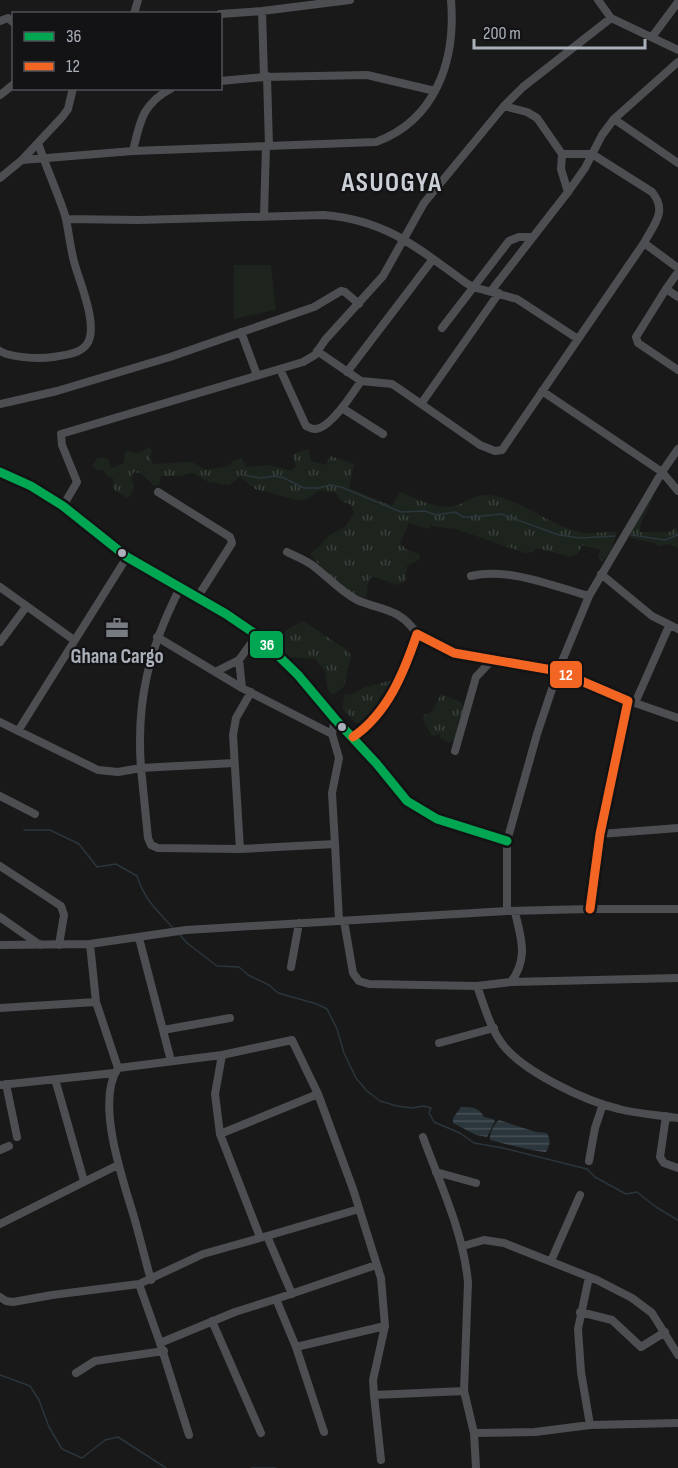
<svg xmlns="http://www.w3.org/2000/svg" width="678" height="1468" font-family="'Sofia Sans Condensed',sans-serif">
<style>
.grass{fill:url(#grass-tufts)}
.green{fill:#1d241d}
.water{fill:url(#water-rules)}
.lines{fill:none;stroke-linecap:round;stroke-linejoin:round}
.stream{stroke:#2b353c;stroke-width:1.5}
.minor{stroke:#4d4e52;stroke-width:8}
.bus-1-casing{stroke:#131315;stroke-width:14}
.bus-2-casing{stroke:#131315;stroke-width:14}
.bus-1{stroke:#00a651;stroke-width:9}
.bus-2{stroke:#f26522;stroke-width:9}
.bus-dot{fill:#aab0ba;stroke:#131315;stroke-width:2}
.labels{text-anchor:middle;stroke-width:4.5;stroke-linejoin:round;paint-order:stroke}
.poi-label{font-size:21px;font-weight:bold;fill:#aab0ba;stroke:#131315}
.district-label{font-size:27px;font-weight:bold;letter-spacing:1.5px;fill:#cbcfd6;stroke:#131315}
.line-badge{stroke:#131315;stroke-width:2}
.badge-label{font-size:16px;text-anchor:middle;font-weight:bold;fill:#fff}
</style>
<defs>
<pattern id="grass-tufts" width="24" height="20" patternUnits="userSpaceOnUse" patternTransform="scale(1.5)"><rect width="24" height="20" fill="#1d241d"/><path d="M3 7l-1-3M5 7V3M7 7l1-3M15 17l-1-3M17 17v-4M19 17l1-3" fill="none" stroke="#3b413c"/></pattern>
<pattern id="water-rules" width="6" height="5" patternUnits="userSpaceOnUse" patternTransform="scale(1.5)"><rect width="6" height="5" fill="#2b353c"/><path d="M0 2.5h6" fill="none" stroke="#475056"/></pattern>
</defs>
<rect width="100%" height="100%" fill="#191919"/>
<!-- grass -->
<path class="grass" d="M150 447 152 451 150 457 153 464 192 462 205 470 229 466 234 460 242 458 246 467 269 465 292 471 296 466 292 454 309 449 311 461 326 465 330 456 354 464 349 488 392 506 400 492C415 498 437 510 454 506 466 503 475 494 489 495 522 499 548 525 580 532 592 535 605 531 617 532L610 553 602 561 598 558 600 550 583 545 577 554 571 557 537 548 533 552 525 553 456 529 431 526 429 529 409 523 400 543 407 550 419 554 420 559 407 566 406 581 397 585 372 576 368 583 366 597C343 597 323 571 310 554L319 547 328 536 345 527 354 514 351 505 340 500 336 493 320 490 307 499 297 500 255 489 240 477 229 485 209 482 192 473 181 476H161L159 485 154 486 142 474 134 472 131 479 134 485 132 493 127 498 113 489V478L108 477 103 470H97L92 466 98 458H107L112 468 124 463 125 451 137 453Z
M654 492C652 506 639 520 640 532H669L677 527 678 548 668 544 659 546 654 543 631 538 630 532Z
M303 621 347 650 351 655 344 687 333 695 328 690 325 671 315 659 288 657 277 647 276 641 287 630Z
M392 680 396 683C386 696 374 722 356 723L342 708 345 694 350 695 363 688Z
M441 694 461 702 464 707 458 721 456 738 449 743 440 738V734L434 736 431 735 423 719 424 715 432 712Z"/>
<!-- green -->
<path class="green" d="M234 265H271L276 310 234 319Z"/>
<!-- water -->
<path class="water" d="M461 1107C471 1107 479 1107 484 1117L493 1119 495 1121 487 1137 476 1135 453 1123V1118Z
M499 1120 536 1132 547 1133C551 1141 550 1145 546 1152 541 1153 497 1142 490 1140 489 1134 494 1124 499 1120Z"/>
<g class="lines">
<!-- stream -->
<path class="stream" d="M244 475 260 478 275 476 284 478 304 488H319L330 485 341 487 401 512 425 511 436 515 455 512 463 517H473L501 514 559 535 580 538 615 536
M631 535 665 540 678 535
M24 830H50L79 844 97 867 116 864 137 876C145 901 157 910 174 929
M180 935 187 943 217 966 239 967 248 975 269 985 278 993 317 1004 327 1009 337 1029 344 1053 356 1078 367 1091 380 1101 397 1106 412 1108 424 1106 431 1108 429 1113 434 1122 460 1133 474 1143 503 1148 587 1169 595 1177 626 1194 637 1192 656 1207 678 1220
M0 1375 30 1386 39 1400 49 1427 62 1449 82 1458 105 1440 118 1437 166 1468
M251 1468H276"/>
<!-- minor -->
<path class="minor" d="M598 0 611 18 678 50
M262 11 264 77
M134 14 138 0
M220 14 262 11 350 0
M0 21 8 18 14 23
M652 37 678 2
M267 76 269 146
M220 81 264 77 367 75 435 91
M0 95 14 84
M614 119 678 163
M133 151C140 121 142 104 172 88
M562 154 561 169 568 192
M22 160 133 151 376 142C436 120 456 60 451 0
M0 178 22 160 63 116 68 109 73 88
M264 216 266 146
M66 219 138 220 324 215C386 220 418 248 466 283L473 287 517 299 578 339
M644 243 678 268
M666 289 678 272
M491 291 568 192 585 168 602 135 614 119 678 62
M678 297 666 289 636 337 638 343 678 370
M442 328 509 241 519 237H533
M241 332 257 375
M0 351C11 358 40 359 53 357 65 355 80 354 87 344 99 327 80 283 75 265 70 249 69 231 65 215 57 191 46 167 38 143
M317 351 361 381 392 384 401 390 480 445 495 451 502 450 644 243C654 224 668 211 652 192L592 154H562L537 118 527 112 504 106
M280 369 306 426C309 427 311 429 315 429 330 429 353 393 361 381
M347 372 433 259
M542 391 662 472 678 491
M0 404 57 391 170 357 314 307 341 291 345 292 359 304
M421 404 499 293
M342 408 383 434
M0 472 31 486 63 506 127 557 226 614 257 635 298 675 335 719 376 763 407 801 437 819 507 841
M158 492 230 537 232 543 197 598
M63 506 77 482 62 445 61 434 303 362 315 355 325 340 383 276 424 203 504 106 523 87 611 18
M287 552C295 556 305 560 312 565 327 576 341 592 357 600 383 611 400 608 417 634
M601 574 652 616 678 629
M471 576C507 567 553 586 589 596
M0 587 74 640
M669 626 635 703 678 718
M157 637 242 688 332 734
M0 642 26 607
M239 660 242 688
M217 671 239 660 257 635
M0 722 98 770 118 772 141 768C136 700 149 649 180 588
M18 731 127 557
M353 737C388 713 404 672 417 634L454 653 558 671 628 701 600 834 590 909
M455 751 476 677 491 661
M234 763 141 768 148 838 151 845 158 848 240 849 233 735 236 718 251 692
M0 796 35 814
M600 834 678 828
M335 844 339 921
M240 849 335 844 332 793 339 758 332 734 335 719
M0 866 61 906 64 915 59 945
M507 911V841L537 734 558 671 589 596 662 472 678 449
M515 912C521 939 529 957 511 982L477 986C484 1005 490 1028 503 1045 524 1072 585 1101 619 1109 638 1114 658 1115 678 1118
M0 917 40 945
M344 921 353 973 359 981 369 984 477 986
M139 938 171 1061
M90 944 96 1002 118 1068
M0 945 90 944 186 930 507 911 590 909H678
M291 967 299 923
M511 982 678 978
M0 1008 96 1002
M163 1030 230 1018
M439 1043 494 1028
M55 1079 84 1181
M6 1084 17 1137
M0 1085 114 1073
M666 1116 660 1157 664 1163 678 1168
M220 1134 215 1094 222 1055 292 1040 318 1094
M423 1137C440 1184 463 1231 468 1282L464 1391 474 1433 535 1432 590 1425 678 1423
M0 1150 9 1146
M589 1161 595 1128 603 1104
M436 1172 476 1183
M0 1224 118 1165
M267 1236 203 1254 139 1284 160 1343 235 1312 276 1299
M260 1237 220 1134 318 1094 353 1189 381 1278 385 1326 373 1380 374 1395 464 1391
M463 1246 484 1240 504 1243 597 1280 632 1298 652 1313 678 1355
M551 1261 580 1195
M589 1277 578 1329 581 1372 590 1425
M151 1280C145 1259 140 1238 134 1217 123 1180 95 1102 118 1068L222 1055
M292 1294 267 1236 359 1209
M0 1297 6 1301 13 1302 52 1295 139 1284
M580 1312 612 1320 641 1347 665 1332
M212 1321 261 1433
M160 1343 189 1435
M296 1347 385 1326
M76 1373 95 1361 164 1351
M374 1395 381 1460
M324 1432 296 1347 276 1299 376 1265
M474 1433 476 1468"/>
<!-- bus-1 casing -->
<g class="bus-1-casing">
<path id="bus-1" d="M0 472 31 486 63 506 127 557 226 614 257 635 298 675 335 719 376 763 407 801 437 819 507 841"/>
</g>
<!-- bus-2 casing -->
<g class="bus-2-casing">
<path id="bus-2" d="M353 737C388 713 404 672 417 634L454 653 558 671 628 701 600 834 590 909"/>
</g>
<!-- bus-1 -->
<use href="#bus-1" class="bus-1"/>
<!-- bus-2 -->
<use href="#bus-2" class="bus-2"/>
</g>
<!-- icons -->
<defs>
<g id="office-bare" transform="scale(1.8)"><path d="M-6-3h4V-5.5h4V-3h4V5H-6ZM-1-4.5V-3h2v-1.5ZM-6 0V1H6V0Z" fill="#777b82" stroke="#131315" stroke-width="2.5" paint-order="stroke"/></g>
</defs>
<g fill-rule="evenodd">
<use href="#office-bare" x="117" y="628"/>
</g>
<!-- markers -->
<g class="bus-dot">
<circle cx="122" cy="553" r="5"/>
<circle cx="342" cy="727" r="5"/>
</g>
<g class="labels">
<!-- poi labels -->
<g class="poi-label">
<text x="117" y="663">Ghana Cargo</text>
</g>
<!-- district labels -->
<g class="district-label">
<text x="392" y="191">ASUOGYA</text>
</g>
</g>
<g class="line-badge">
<rect x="249" y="630" width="35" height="29" rx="6" fill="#00a651"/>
<rect x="549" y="660" width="34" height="29" rx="6" fill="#f26522"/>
</g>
<g class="badge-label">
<text x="267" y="650">36</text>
<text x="566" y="680">12</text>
</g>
<!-- legend -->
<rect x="12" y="12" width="210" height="78" fill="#131315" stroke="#4f5257" stroke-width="1.5"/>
<rect x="24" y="32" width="30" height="9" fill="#00a651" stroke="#4f5257" stroke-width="1.5"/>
<text x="66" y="42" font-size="18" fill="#aab0ba">36</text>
<rect x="24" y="62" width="30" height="9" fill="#f26522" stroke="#4f5257" stroke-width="1.5"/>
<text x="66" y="72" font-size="18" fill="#aab0ba">12</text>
<!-- scale -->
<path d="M474 39v9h171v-9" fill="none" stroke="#aab0ba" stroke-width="3"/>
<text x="483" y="39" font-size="18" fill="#aab0ba" stroke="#131315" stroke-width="4.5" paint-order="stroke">200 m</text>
</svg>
